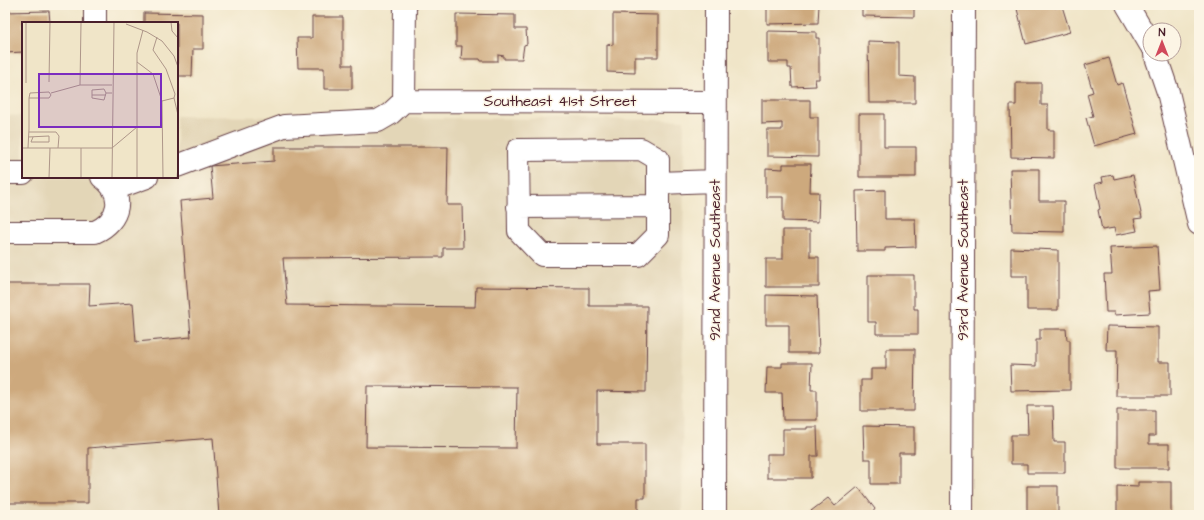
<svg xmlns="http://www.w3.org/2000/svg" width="1204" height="520" font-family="'Architects Daughter',sans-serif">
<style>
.built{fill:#e3d6b7}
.building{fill:#cda97d;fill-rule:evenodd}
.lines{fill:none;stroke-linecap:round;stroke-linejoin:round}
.minor-casing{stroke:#633d43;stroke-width:24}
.minor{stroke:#fff;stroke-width:22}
.labels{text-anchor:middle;stroke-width:3;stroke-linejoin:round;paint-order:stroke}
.street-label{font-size:15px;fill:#4a1f2b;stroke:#fcf5e5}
.inset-road{fill:none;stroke:#ae9689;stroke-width:1}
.view{fill:#7b2cbf;fill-opacity:0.15;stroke:#7b2cbf;stroke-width:2}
.inset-edge{fill:none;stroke:#4a1f2b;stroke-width:2}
</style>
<rect width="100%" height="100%" fill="#fcf5e5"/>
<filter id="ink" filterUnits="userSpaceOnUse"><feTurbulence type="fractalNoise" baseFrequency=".025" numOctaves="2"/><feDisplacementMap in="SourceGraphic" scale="8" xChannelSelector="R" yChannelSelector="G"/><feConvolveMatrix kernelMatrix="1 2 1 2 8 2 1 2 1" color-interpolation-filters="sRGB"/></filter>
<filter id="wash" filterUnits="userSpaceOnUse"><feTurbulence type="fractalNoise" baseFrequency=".012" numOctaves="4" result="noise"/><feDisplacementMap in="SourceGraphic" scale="16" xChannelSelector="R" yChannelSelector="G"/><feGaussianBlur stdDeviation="0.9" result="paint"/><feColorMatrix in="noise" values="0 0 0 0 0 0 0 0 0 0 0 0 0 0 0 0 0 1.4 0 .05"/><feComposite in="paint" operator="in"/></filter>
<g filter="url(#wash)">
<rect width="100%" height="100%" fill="#f0e5c8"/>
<!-- built -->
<path class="built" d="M5 115 23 116V177H177V116L684 120 682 515H5Z"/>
<g id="blocks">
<!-- building -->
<path class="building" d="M767 5H819L818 23 767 24Z
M862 5H914V17L862 16Z
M1016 5H1054L1055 8 1062 6 1070 32 1026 44Z
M49 11 50 23H23V52L5 53V12Z
M144 13 203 14V49H193L192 76H177V23H144Z
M456 14 515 15V29H526L527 44 524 45 522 59H504V56L498 55V61H481L480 59H461L462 46H456Z
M613 14 658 15V57H635V73L607 72V44L613 45Z
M312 17H343V65H352V89H324V68H298L297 38H312Z
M768 31 816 32V38H819V79H815L816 86 792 87 791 68H788V62H768Z
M868 41 899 42V76L915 77V103H869Z
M1109 58 1117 85 1122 83 1137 134 1094 146 1086 118 1093 116 1087 94 1093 92 1085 65Z
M1016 83H1041V105H1048V130H1054V158L1011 157 1010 105H1016Z
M762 100H810V117H818V157L767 156V130H782V123L762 124Z
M859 114H884V147H916V177H859Z
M274 147H448L447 205H462L463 248H443V257L283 258 287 305 475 307 476 287 589 288V306H647L646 392 597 391V444H645V498H638V515H219L213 438 88 448V503H5V284H90L89 306 133 303 136 342 191 337 180 201 213 198 210 166 274 161ZM367 386 517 387 516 448 366 447Z
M783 164H811L810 192H819L818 222 783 221V197H766V168L783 169Z
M1010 169H1039V201H1064V232L1012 231Z
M1113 175 1114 179 1133 175 1142 218 1134 219 1137 231 1116 235 1114 228 1102 230 1098 210 1100 209 1095 184 1103 182 1102 177Z
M885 190V219H915L916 247 885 248V251H857L856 191Z
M783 230H810V257H819V287H766V259H783Z
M1157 246 1160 290 1148 291 1150 313 1114 315V312H1106L1104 274H1112L1110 248Z
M1011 248 1058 250V310H1027V276H1011Z
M868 275H914V309H918V334H876V322H868Z
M766 295 817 296 819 353H789V325H766Z
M1107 326 1158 327V362H1170V396H1116L1117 350H1106Z
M1040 329H1066L1067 340H1070V390L1011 391 1010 365 1036 366V340H1040Z
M886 349H915L914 411H861V380H871V369H886Z
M782 363H812L811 390H817V420H783L782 393H766L767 367H782Z
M1027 406H1053L1054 442H1065V473H1027V464H1011V435H1028Z
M1117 410H1155V436H1149V444H1169V468H1117Z
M863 426 914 427V453H899V484H871V459H864Z
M807 427H817L818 456H811V478H767V454H783V429H807Z
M1138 482H1171V515H1117V486L1138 487Z
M1027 486H1058V515H1027Z
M858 487 875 509 873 512 876 515H815L811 511 828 498 835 506Z"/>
</g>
</g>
<g filter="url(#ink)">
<use href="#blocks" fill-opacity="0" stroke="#633d43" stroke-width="1"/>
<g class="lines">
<!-- minor casing -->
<g class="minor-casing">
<path id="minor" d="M95 5V23
M1127 5 1150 44
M1155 54 1168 92 1199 224
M404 101 715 102
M404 101 405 5
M177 166 284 126 378 121 390 114 404 101
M5 173H23
M658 183V235L638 255H542L519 231 518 150 641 149 658 159V183L715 181
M114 189 147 177
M518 207 658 206
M5 232H95C120 221 126 194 102 177
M715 515 716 5
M962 515 964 5"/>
</g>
<!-- minor -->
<use href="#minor" class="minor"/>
</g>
</g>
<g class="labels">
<!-- street labels -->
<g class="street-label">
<text x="560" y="106">Southeast 41st Street</text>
<text transform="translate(715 260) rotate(-90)" y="5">92nd Avenue Southeast</text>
<text transform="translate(963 260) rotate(-90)" y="5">93rd Avenue Southeast</text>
</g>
</g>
<!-- overview -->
<g transform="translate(22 22)">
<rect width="156" height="156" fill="#f0e5c8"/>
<path class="inset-road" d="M5 0H112M130 0H156M149 0 150 9 156 16M104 2 125 10 140 19 152 34 156 45M135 15 131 28 144 47 153 72 152 76M115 40 131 52 140 79 141 156M27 60 28 0M4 61V0M58 63 59 1M29 71 58 63H90M84 71 82 78 70 76V68L82 67 84 71H90M70 73H84M140 79 152 76 156 93M7 110H34L37 114 36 126M6 115 27 114V120H9L11 115M0 126H90L115 105M6 126 7 107V76L8 71 27 70 29 73 27 76H7M27 156 28 126M59 156V126M90 156 92 0M115 156V31L121 8M155 156 156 143"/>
<path class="view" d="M17 52H139V105H17Z"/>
<rect width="156" height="156" class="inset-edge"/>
</g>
<!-- margin -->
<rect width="1204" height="520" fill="none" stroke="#fcf5e5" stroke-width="20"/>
<!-- north arrow -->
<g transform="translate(1162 42)"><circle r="19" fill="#fcf5e5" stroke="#b59f9b"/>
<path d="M0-3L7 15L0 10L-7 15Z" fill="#d1495b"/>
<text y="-6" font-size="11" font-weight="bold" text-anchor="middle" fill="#4a1f2b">N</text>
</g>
</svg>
